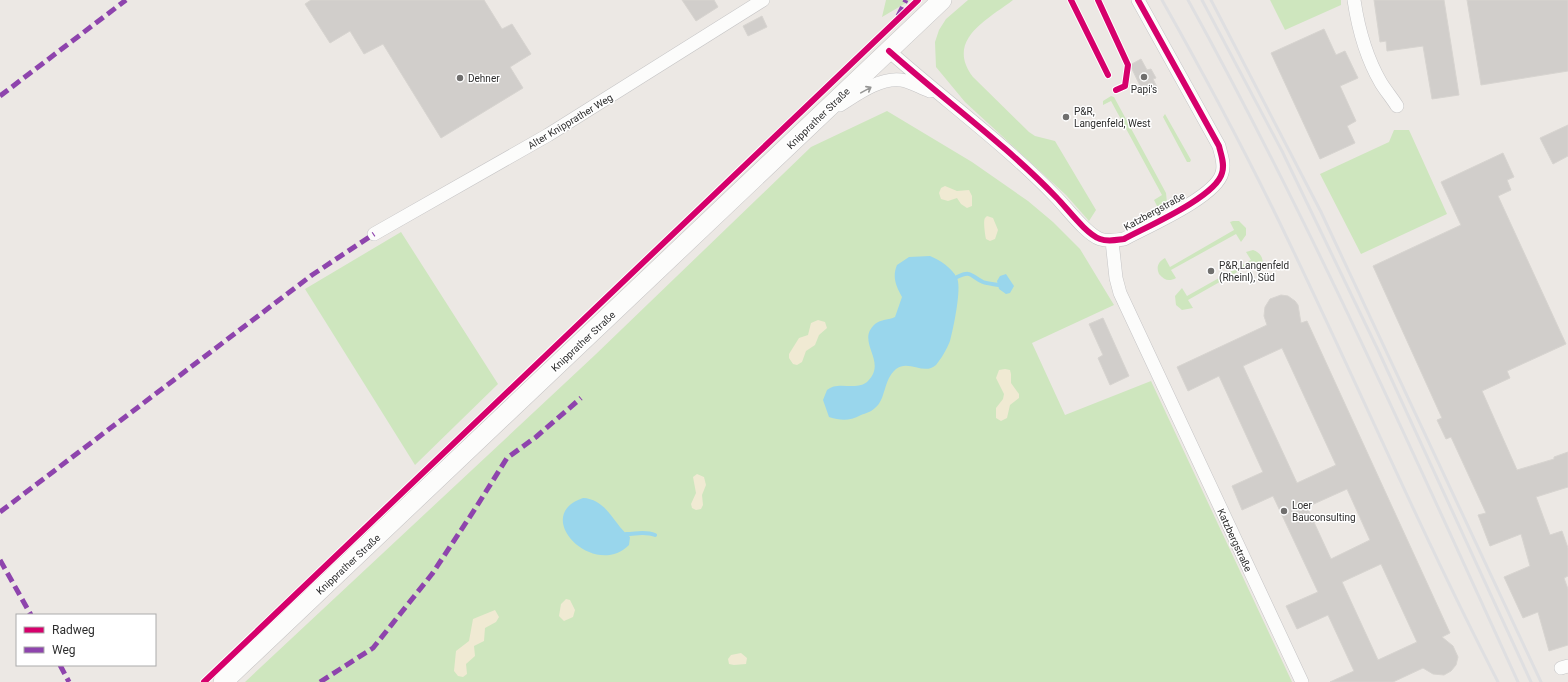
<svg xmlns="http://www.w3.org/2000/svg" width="1568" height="682" font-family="Roboto,sans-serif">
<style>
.green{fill:#cee6be}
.sand{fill:#f0ead3}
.water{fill:#99d6ec}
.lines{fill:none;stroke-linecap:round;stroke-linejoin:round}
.stream{stroke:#99d6ec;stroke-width:4}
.building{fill:#d1cecb;stroke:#d7d4d0;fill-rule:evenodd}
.minor-casing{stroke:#c5c4c5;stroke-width:14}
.secondary-casing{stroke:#c5c4c5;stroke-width:20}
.minor{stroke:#fcfcfb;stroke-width:13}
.secondary{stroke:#fcfcfb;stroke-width:19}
.rail{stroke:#dfdfe1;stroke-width:3}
.quiet{stroke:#8e44ad;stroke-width:5;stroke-dasharray:10 5;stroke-linecap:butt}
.cycleway-casing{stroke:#fff;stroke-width:8}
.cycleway{stroke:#d6006c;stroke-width:6}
.oneway{stroke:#959594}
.poi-dot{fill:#706f6e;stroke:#fff;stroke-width:1.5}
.labels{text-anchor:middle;stroke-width:3;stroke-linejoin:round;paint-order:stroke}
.poi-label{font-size:10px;fill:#2e2e2e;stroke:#fff;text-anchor:start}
.street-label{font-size:10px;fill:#2e2e2e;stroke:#fff}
</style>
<rect width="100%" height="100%" fill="#ece8e4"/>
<!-- green -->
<path class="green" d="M886 0H911L882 17Z
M968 0H1013C987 20 945 40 973 77L1029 132 1035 136 1055 141 1096 210 1089 221 1066 195 965 102 936 67 935 42 939 30 946 19Z
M1270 0H1341V5L1285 30Z
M1111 96 1114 97 1166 193 1167 203 1163 210 1158 208 1154 200 1162 195 1111 101 1103 105V101Z
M887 111 972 162 1028 201 1053 222 1080 249 1114 305 1032 343 1065 415 1151 381 1292 682H245L595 355 811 147Z
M1165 114 1191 160 1190 162H1187L1163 117Z
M1394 130H1409L1447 214 1361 254 1320 174 1389 142Z
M1233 221H1239L1246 228V235L1241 242 1236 234 1171 270 1176 278C1169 282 1164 280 1159 274 1156 267 1158 262 1165 258L1170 267 1234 230 1230 222Z
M401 232 498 384 415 465 305 289Z
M1253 250C1263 253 1266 264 1258 271L1253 263 1188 300 1193 308 1182 310 1176 305 1175 296 1182 288 1187 296 1251 260 1246 252Z"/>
<!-- sand -->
<path class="sand" d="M945 186 957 191 969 190 972 196V206L967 208 961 204 957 198 948 201 941 199 939 193 941 188Z
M987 216 993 218 998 230 995 239 990 241 986 239C985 234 983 221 985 218Z
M818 320 825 322 827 328 819 335 815 345 806 351 802 362 797 365 793 364 789 358V354L799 338 808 335 811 323Z
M1005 369 1010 370 1011 374V383L1019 394V398L1010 405 1007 418 1001 421 996 418V408L1003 399 1004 394 996 378 999 370Z
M697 474 704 477 706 485 702 495 703 505 701 509 696 510 692 508 691 504 696 493 693 477Z
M566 599 570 600 575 610 573 617 564 621 559 616 561 604Z
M495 610 499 617 496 622 485 628 484 641 474 646 475 656 466 664 467 674 463 677 458 676 454 671 456 651 469 641 473 619Z
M741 653 747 658 746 664 734 665 729 664 728 659 731 655Z"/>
<!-- water -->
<path class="water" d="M930 256C940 260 952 268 957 278 962 288 953 330 950 341 947 349 941 359 936 365 924 376 909 359 896 369 883 380 886 400 875 408 871 412 866 413 861 415 849 421 842 421 829 417L823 400 827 390C838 380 857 392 868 381 888 361 855 342 875 324 881 319 889 320 895 317L902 297C896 286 892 277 897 265L909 257Z
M1006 274 1014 286 1010 293 1006 294 999 289 997 281 1000 276Z
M583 498C607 499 614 525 630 537L629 545C594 580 530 516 583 498Z"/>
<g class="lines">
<!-- stream -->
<path class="stream" d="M957 277C972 270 970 276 983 282 988 284 994 284 999 285
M626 534C636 534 645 531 655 535"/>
</g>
<!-- building -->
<path class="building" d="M311 0H484L502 29 512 24 531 54 510 67 523 88 441 138 383 44 364 54 350 31 330 43 305 4Z
M682 0H714L718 7 696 21Z
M1374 0H1444L1459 95 1432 99 1423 46 1387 51 1386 41 1380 42Z
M1467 0H1568V71L1481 85Z
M762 16 767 27 748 36 743 26Z
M1324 29 1336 55 1345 51 1358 78 1340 86 1356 121 1347 126 1355 143 1320 159 1271 53Z
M1141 59 1147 70 1151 69 1156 78 1153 79 1158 89 1145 96 1130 65Z
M1568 125V156L1553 164 1540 138Z
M1503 153 1514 177 1507 180 1511 190 1498 196 1566 344 1507 371 1510 378 1482 391 1517 470 1554 459V457L1568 452V487L1536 497 1550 535 1562 531 1568 548V576L1564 578 1568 589V645L1549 651 1538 612 1523 618 1504 577 1530 566 1521 534 1490 546 1478 515 1486 513 1451 437 1446 439 1437 420 1442 418 1373 266 1461 225 1441 182Z
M1281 295 1288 296 1295 301 1298 305 1301 323 1307 321 1450 633 1442 637 1453 646 1458 657 1456 665 1451 671 1444 675 1433 674 1423 668 1393 682H1330L1354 671 1328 615 1297 629 1286 606 1318 592 1273 496 1242 510 1232 486 1263 472 1219 376 1188 391 1177 367 1267 325 1264 316 1265 307 1270 299ZM1282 348 1336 465 1297 483 1243 366ZM1347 489 1370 540 1331 559 1307 507ZM1381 564 1417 642 1378 660 1342 582Z
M1103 318 1129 376 1110 385 1098 358 1103 355 1089 324Z"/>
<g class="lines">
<!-- minor casing -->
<g class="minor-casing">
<path id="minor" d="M1354 0C1358 27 1367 59 1381 83 1386 91 1392 98 1397 106
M889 51C944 100 1005 144 1056 197 1067 208 1086 234 1100 239 1108 242 1116 240 1124 239 1146 227 1216 197 1222 173 1225 164 1221 155 1219 146L1138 0
M840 105C856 95 880 77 901 80 910 81 921 88 930 91
M374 234 548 135 763 0
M1112 241 1116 278 1120 293 1302 682
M1561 668 1568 666"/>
</g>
<!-- secondary casing -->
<g class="secondary-casing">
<path id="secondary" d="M223 682 942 0"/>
</g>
<!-- minor -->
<use href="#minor" class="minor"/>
<!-- secondary -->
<use href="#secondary" class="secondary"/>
<!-- rail -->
<path class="rail" d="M1162 0C1201 69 1238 138 1273 209 1350 366 1418 527 1498 682
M1188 0C1310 221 1413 453 1518 682
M1202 0 1282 151 1378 350 1531 682
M1211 0 1321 212 1541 682"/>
<!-- quiet -->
<path class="quiet" d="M898 16 906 0
M0 96 126 0
M0 512 312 275 374 234
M0 560 31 615
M60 665 69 682
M320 682 373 648 432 574 475 509 507 458 536 437 581 398"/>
<!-- cycleway casing -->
<g class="cycleway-casing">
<path id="cycleway" d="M1071 0 1108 75
M1098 0 1128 65 1125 86 1116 90
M889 51C944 100 1005 144 1056 197 1067 208 1086 234 1100 239 1108 242 1116 240 1124 239 1146 227 1216 197 1222 173 1225 164 1221 155 1219 146L1138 0
M204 682 918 0"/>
</g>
<!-- cycleway -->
<use href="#cycleway" class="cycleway"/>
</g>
<!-- one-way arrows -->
<defs><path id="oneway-shaft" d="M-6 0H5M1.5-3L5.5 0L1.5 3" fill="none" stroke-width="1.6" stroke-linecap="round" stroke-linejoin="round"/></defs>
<use class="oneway" href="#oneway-shaft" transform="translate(866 90) rotate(-29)"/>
<!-- markers -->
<g class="poi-dot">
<circle cx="1144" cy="77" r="4"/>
<circle cx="460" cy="78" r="4"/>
<circle cx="1066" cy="117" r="4"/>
<circle cx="1211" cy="271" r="4"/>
<circle cx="1284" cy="511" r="4"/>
</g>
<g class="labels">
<!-- poi labels -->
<g class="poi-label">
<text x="468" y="82">Dehner</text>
<text x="1144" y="93" text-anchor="middle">Papi's</text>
<text x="1074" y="115">P&amp;R,<tspan x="1074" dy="12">Langenfeld, West</tspan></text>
<text x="1219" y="269">P&amp;R,Langenfeld<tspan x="1219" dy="12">(Rheinl), Süd</tspan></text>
<text x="1292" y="509">Loer<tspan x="1292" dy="12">Bauconsulting</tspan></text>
</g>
<!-- street labels -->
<g class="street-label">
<text transform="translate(818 118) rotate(-44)" y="4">Knipprather Straße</text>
<text transform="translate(570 121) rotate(-31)" y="4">Alter Knipprather Weg</text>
<text transform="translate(1154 211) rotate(-29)" y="4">Katzbergstraße</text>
<text transform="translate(583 341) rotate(-43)" y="4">Knipprather Straße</text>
<text transform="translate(1235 540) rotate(65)" y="4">Katzbergstraße</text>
<text transform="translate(348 564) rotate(-43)" y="4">Knipprather Straße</text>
</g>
</g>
<!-- legend -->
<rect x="16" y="614" width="140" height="52" fill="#ffffff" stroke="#ababab"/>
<rect x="24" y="627" width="20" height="6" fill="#d6006c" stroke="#ababab"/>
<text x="52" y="634" font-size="12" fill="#2e2e2e">Radweg</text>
<rect x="24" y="647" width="20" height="6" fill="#8e44ad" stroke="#ababab"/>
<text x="52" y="654" font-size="12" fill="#2e2e2e">Weg</text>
</svg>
